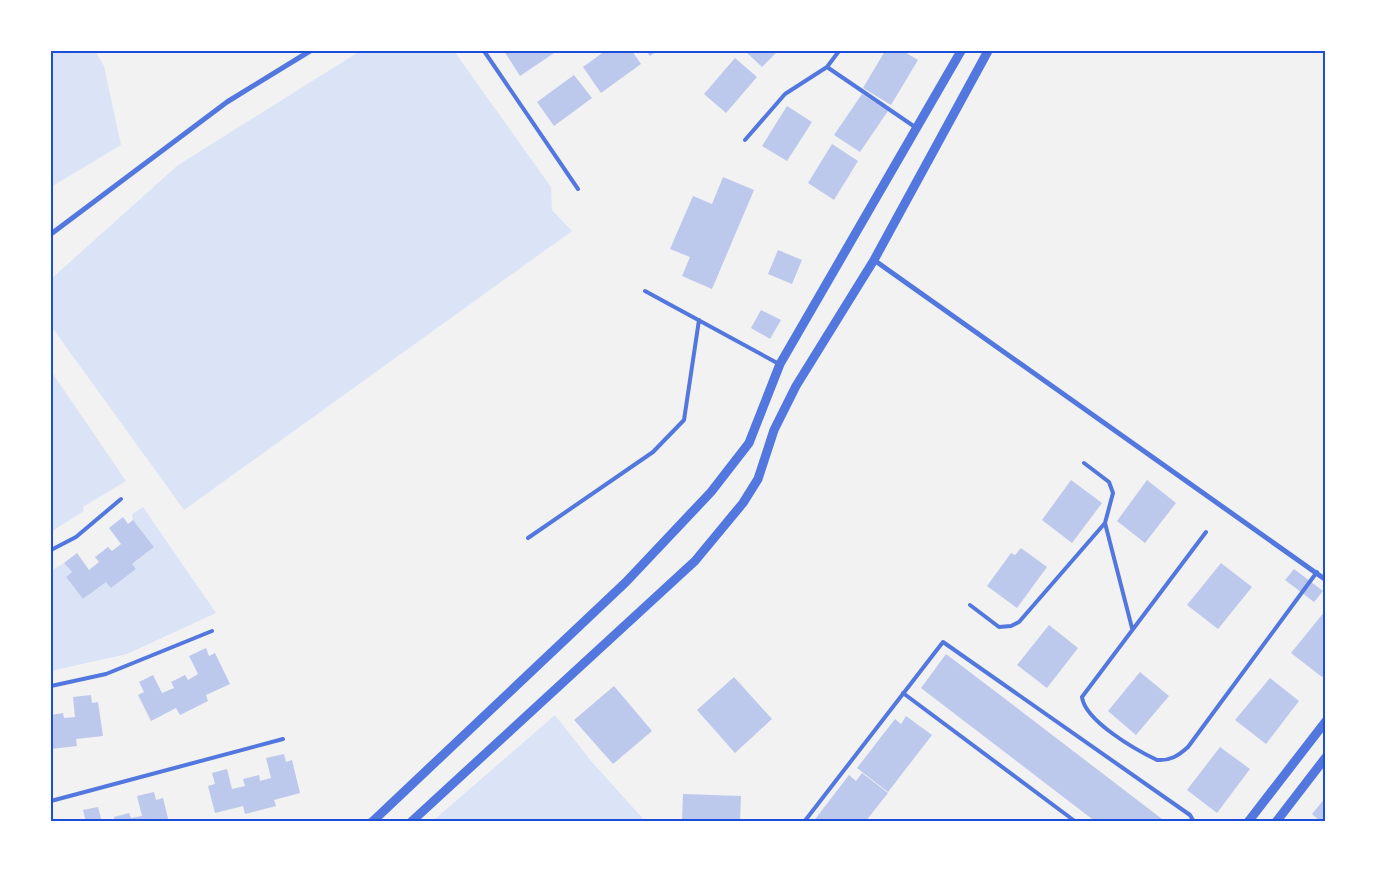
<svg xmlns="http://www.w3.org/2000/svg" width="1377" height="873" font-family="'Varela Round',sans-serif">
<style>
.green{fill:#dbe4f7}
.building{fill:#bdc9ec}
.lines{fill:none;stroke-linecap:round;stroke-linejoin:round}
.service{stroke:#5277de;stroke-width:4}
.minor{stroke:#5277de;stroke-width:5}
.tertiary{stroke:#5277de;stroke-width:9}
.neatline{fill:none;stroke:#1d4ed8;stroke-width:2}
</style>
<rect width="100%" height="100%" fill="#f2f2f2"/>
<!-- green -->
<path class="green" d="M51 51H95L104 66 121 145 51 187Z
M360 51H454L551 187 552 210 572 231 184 510 51 326V279L178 165Z
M51 371 126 481 83 507 84 511 51 532Z
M143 507 216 613 127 654 51 671V571L64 563 72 572 66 577 83 599 106 582 111 588 136 569 132 564 154 547 133 520 132 514Z
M555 715 592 762 646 822H438L435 819Z"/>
<!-- building -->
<path class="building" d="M504 51H557L520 76Z
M605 51H632L641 64 601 93 583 67Z
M646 51H657L650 56Z
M745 51H778L762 67Z
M885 51H903L918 60 891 105 863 88Z
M735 58 757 77 726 113 704 94Z
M574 75 592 98 554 126 537 102Z
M862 94 888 111 860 152 834 135Z
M787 106 812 122 787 161 762 146Z
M832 144 858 161 834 200 808 183Z
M723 177 754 190 712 289 682 276 690 257 670 249 693 196 712 204Z
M778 250 802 260 792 284 768 274Z
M761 310 781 320 770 339 751 328Z
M1071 480 1102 503 1072 543 1042 520Z
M1147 480 1176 503 1145 543 1117 521Z
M123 517 128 524 133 520 154 547 132 564 136 569 111 588 106 582 83 599 66 577 72 572 64 563 77 553 89 570 99 562 95 557 108 547 112 551 121 544 109 528Z
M1021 548 1047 567 1017 608 987 586 1011 553 1015 555Z
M1221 563 1252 587 1218 629 1187 605Z
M1294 569 1323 591 1314 602 1285 580Z
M1325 611 1326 672 1322 677 1291 653Z
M1049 625 1078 648 1047 688 1017 665Z
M206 648 209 656 215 653 230 684 206 695 208 701 180 715 176 708 151 721 138 695 144 692 139 682 153 675 162 693 174 688 171 682 185 675 188 680 198 674 189 656Z
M946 654 1004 698 1166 822H1096L921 688Z
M1140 672 1169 696 1136 735 1108 711Z
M734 677 772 719 735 753 697 710Z
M1270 678 1299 701 1266 744 1235 720Z
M614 686 652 731 613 764 574 720Z
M91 695 92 703 98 702 103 736 76 739 77 746 51 749V715L63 713 64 718 75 717 73 697Z
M906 716 932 735 888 792 857 768 895 719 901 724Z
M1220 747 1250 769 1217 813 1187 790Z
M284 754 286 762 292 760 300 793 274 800 276 806 245 814 243 806 215 813 208 786 215 784 212 773 227 769 232 789 245 786 243 779 259 775 260 781 271 778 266 758Z
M862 773 888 793 865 822H813L849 775 856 781Z
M154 792 156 800 163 798 169 822H115L114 817 129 813 131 818 142 816 137 796Z
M683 794 741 796 740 822H682Z
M1326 797V822H1321L1312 814Z
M98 807 102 822H86L83 810Z"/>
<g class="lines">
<!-- service -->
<path class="service" d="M484 51 578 189
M839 51 827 67 915 127
M745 140 785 94 827 67
M645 291 779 364
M1084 463 1109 482 1113 493 1105 523 1132 628
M1206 532 1082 697C1085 721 1136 750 1157 760 1170 761 1178 756 1188 747L1317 572
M528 538 653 452 684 420 699 320
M51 550 76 537 121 499
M970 605 999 627 1011 626 1019 622 1105 523
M51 686 106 674 212 631
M903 693 1076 822
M51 801 283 739
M804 822 943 642 1190 815 1194 822"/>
<!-- minor -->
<path class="minor" d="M51 234 227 102 310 51
M874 260 1326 580"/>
<!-- tertiary -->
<path class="tertiary" d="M372 822 626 582 711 492 749 443 780 364 961 51
M411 822 695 561 743 503 758 479 774 430 796 386 874 260 988 51
M1248 822 1326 721
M1276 822 1326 757"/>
</g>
<!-- border -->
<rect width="1377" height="873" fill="none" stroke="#ffffff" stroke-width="105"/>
<rect x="52" y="52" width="1272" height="768" class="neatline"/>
</svg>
